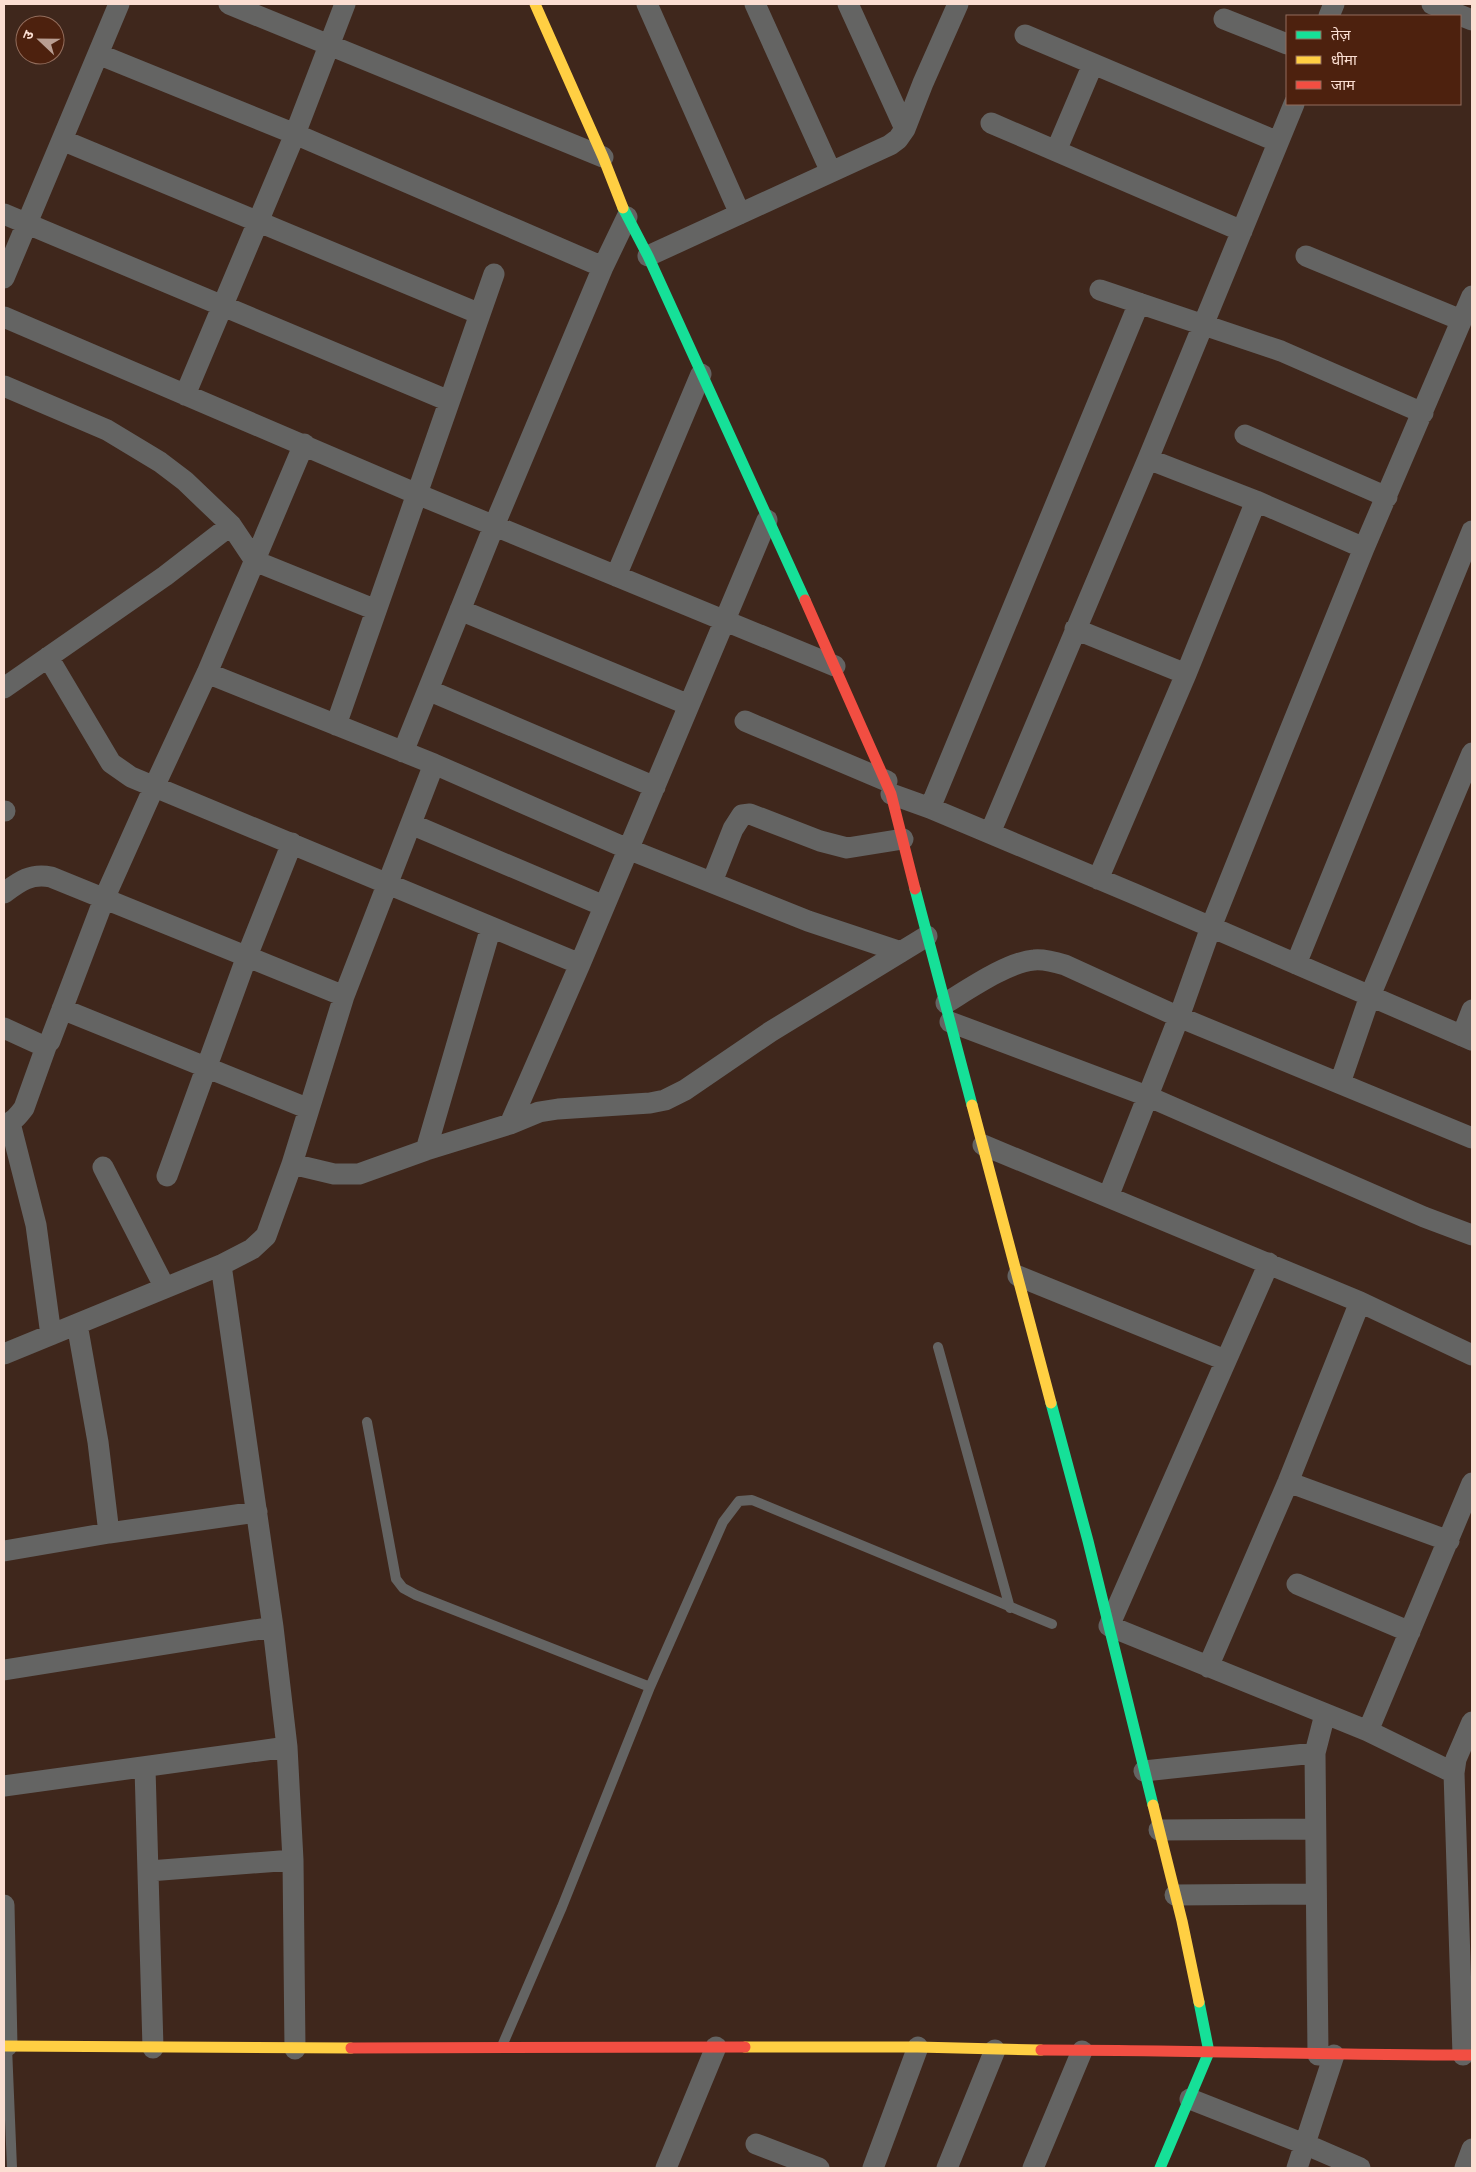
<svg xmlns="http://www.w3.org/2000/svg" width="1476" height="2172" font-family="Barlow,'Noto Sans Devanagari',sans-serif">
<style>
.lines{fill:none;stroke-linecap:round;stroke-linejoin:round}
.lane{stroke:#646463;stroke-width:10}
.street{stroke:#646463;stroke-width:21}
.fast{stroke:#16e098;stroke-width:11}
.slow{stroke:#ffcf43;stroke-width:11}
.jam{stroke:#f24e42;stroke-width:11}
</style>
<rect width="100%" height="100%" fill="#3f271c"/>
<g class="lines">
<!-- lane -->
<path class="lane" d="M938 1347 1010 1608
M367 1422 396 1579 403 1588 416 1595 650 1687
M502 2046 562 1907 650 1687 723 1522 739 1501 752 1500 1052 1624
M7 2047 12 2168"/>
<!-- street -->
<path class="street" d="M229 4 603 157
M647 4 740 214
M755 4 831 172
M848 4 905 129
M1432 4 1472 20
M1329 16 1334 4
M1224 19 1287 44
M1025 35 1278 142
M98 54 295 134 603 267
M991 123 1242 231
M62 140 480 314
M1056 151 1093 64
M4 214 449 401
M648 256 890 145 898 139 905 129 923 83 958 4
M1306 256 1461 320
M4 278 119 4
M1100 290 1281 351 1423 413
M4 317 417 494 835 666
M4 386 107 430 160 462 185 481 231 525 255 561 376 610
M185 395 295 134 345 4
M1245 435 1387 497
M1148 459 1256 501 1364 548
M616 576 701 374
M460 610 689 705
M1075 629 1186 674
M48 657 111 763 131 777 580 964
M207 673 434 764 628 849 808 921 901 952
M4 688 165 576 231 525
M428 690 655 787
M745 721 887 781
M336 725 494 274
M403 752 494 526 603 267 627 217
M891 794 930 808 1137 895 1472 1040
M930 808 1139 303
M4 811H5
M411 824 604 906
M990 833 1148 459 1294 104
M1098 879 1186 674 1256 501
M712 882 733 829 742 815 750 814 820 841 847 848 903 839
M4 893C20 881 31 873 51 877L344 996
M1296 964 1472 531
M946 1003C969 989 1008 962 1034 960 1044 959 1055 962 1065 965L1179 1017 1472 1138
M62 1009 309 1109
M950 1022 1147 1096 1424 1217 1472 1235
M4 1028 41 1045 47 1044 50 1041 104 899 155 785 207 673 304 444
M1462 1036 1472 1010
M1340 1083 1370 996 1472 753
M10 1123 36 1225 51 1335
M510 1124 580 964 767 520
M4 1125C13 1122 18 1116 24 1108L47 1044
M983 1145 1360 1302 1472 1355
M426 1150 491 927
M292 1164 334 1174H359L426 1150 510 1124 539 1112 558 1109 650 1103 665 1100 685 1090 770 1032 927 936
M103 1167 165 1288
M167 1176 247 956 292 843
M1108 1197 1179 1017 1211 927 1284 745 1364 548 1472 296
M1269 1263 1109 1626 1368 1731 1454 1773
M221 1265 273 1627 287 1747 293 1860 295 2049
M1018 1276 1225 1360
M77 1324 98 1442 109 1533
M4 1354 221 1265 252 1249 266 1236 292 1164 344 996 434 764
M1288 1482 1449 1541
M4 1551 109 1533 257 1512
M1297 1584 1410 1632
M1208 1667 1288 1482 1360 1302
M4 1670 273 1627
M1368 1731 1472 1483
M145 1768 153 2048
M1144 1771 1315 1753
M4 1786 287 1747
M1159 1830 1315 1829
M149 1871 293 1860
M1175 1895 1316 1894
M4 1905 7 2046
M1318 2055 1315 1753 1325 1714
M1463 2055 1454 1773 1456 1759 1472 1722
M1190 2099 1307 2145 1360 2168
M756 2144 819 2168
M666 2168 716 2047
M873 2168 918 2047
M947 2168 995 2050
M1033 2168 1082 2051
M1297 2168 1334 2055
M1465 2168 1472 2149"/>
<!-- fast -->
<path class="fast" d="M623 208 648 256 805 600
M915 889 972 1105
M1051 1403 1088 1541 1153 1805
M1160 2168 1209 2052 1199 2002"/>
<!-- slow -->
<path class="slow" d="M535 4 603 157 623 208
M972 1105 1051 1403
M1153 1805 1182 1921 1199 2002
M4 2046 351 2048
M745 2047H918L1041 2050"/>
<!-- jam -->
<path class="jam" d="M805 600 891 794 915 889
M351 2048 745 2047
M1041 2050C1185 2050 1328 2055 1472 2055"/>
</g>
<!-- border -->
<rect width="1476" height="2172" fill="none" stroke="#fbded2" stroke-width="10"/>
<!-- legend -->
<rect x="1286" y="15" width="175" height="90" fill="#4d210e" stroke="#936d5c"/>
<rect x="1296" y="31" width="25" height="8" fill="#16e098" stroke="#936d5c"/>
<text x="1331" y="40" font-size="15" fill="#fbded2">तेज़</text>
<rect x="1296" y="56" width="25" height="8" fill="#ffcf43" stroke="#936d5c"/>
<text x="1331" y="65" font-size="15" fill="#fbded2">धीमा</text>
<rect x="1296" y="81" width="25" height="8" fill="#f24e42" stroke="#936d5c"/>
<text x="1331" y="90" font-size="15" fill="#fbded2">जाम</text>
<!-- north arrow -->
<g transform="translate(40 40) rotate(292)"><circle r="24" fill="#4d210e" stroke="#936d5c"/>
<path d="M0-4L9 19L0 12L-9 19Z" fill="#b99e92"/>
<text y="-8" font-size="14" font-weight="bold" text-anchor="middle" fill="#fbded2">उ</text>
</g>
</svg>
